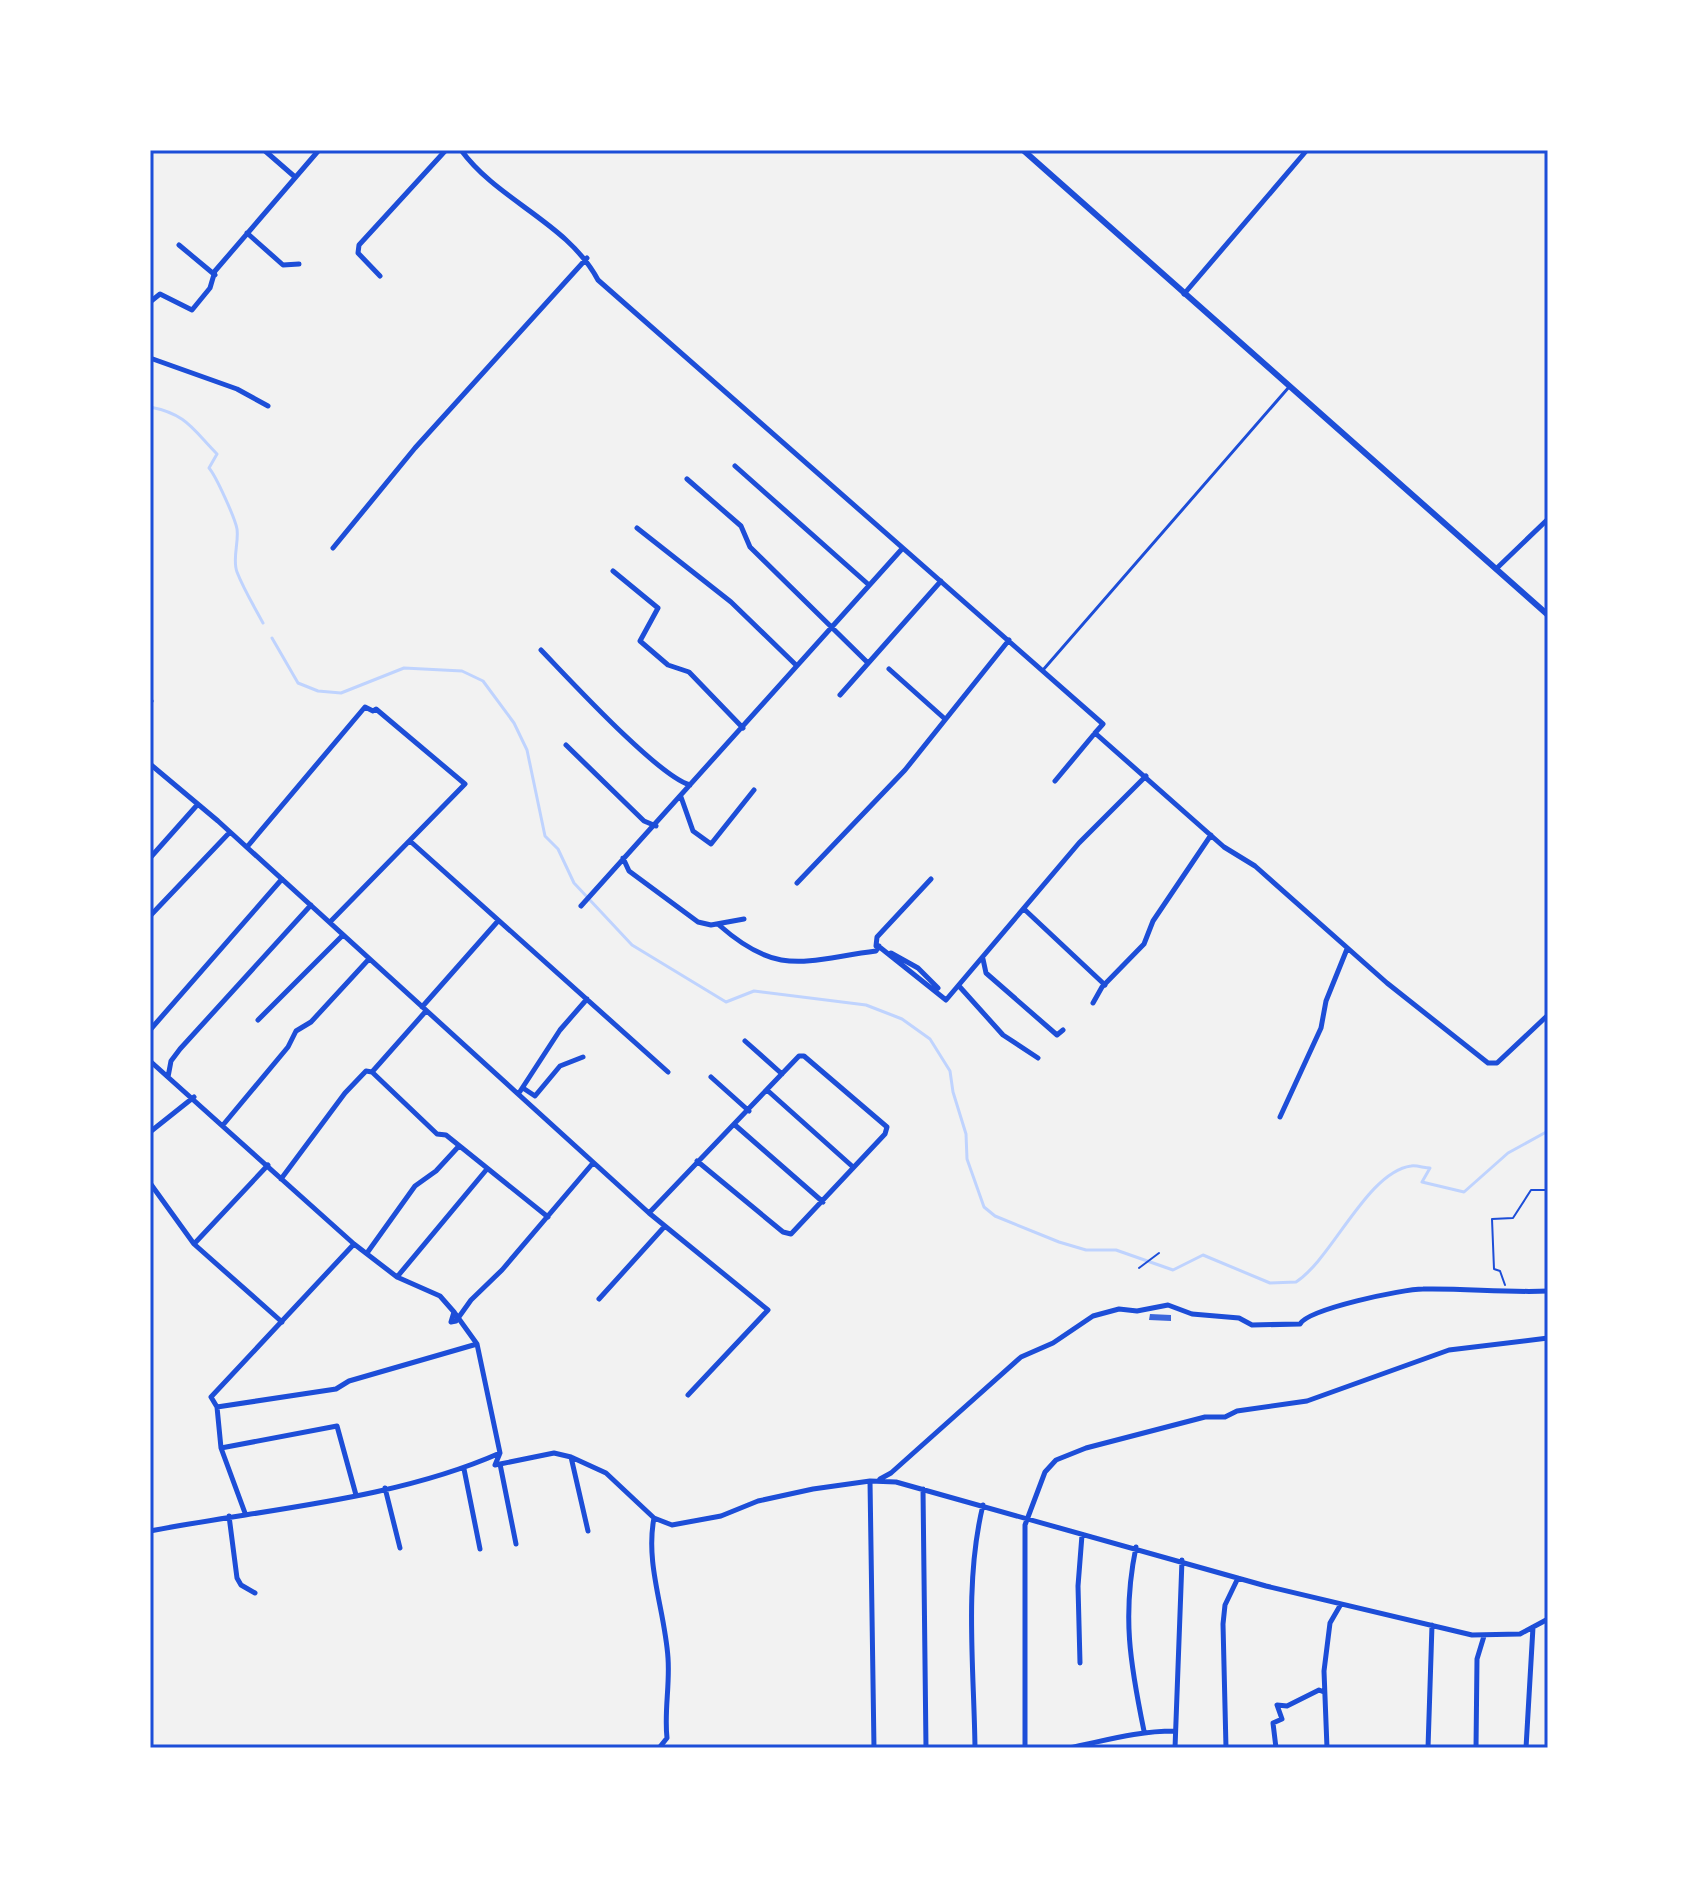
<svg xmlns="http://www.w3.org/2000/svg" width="1698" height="1898" font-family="'Space Grotesk',sans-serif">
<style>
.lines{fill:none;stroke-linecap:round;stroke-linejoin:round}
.stream{stroke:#bfd3fe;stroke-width:3}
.building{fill:#3d67dc}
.path{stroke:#1d4ed8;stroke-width:2}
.service{stroke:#1d4ed8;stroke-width:3}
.minor{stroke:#1d4ed8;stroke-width:5}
.tertiary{stroke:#1d4ed8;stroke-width:6}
.neatline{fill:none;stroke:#1d4ed8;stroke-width:3}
</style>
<rect width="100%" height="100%" fill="#f2f2f2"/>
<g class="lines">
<!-- stream -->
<path class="stream" d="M150 407C187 414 193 430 217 454L209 468C216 476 235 518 237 529 239 543 232 559 237 572 244 590 254 606 263 623
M272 638 298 683 318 691 341 693 404 668 462 671 483 681 514 723 527 750 545 836 558 849 574 883 632 945 726 1002 754 991 866 1005 902 1019 930 1039 950 1071 953 1092 966 1134 967 1159 984 1207 995 1216 1059 1242 1086 1250H1116L1173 1270 1203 1255 1270 1283 1296 1282C1332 1259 1367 1172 1411 1166 1417 1165 1424 1168 1430 1168L1422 1182 1464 1192 1508 1153 1548 1131"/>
</g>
<!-- building -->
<path class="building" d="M1150 1314 1171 1315V1321L1149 1320Z"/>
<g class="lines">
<!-- path -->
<path class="path" d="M1139 1268 1159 1253
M1505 1285 1500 1271 1494 1269 1492 1219 1513 1218 1531 1190H1548"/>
<!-- service -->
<path class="service" d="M1043 670 1289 387"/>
<!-- minor -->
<path class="minor" d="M264 150 295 177
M461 150C498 201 568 223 598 280L1103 724 1095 733 1224 847 1255 866 1387 983 1488 1063H1497L1548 1015
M247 233 283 265 299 264
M179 245 215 275
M380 276 358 253 359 245 446 150
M1184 294 1307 150
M150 302 160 294 192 310 210 288 215 271 319 150
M150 358 237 389 268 406
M735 466 869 585
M687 479 741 526 750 547 868 663
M637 528 731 602 796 665
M333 548 415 448 587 258
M1496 569 1548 519
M613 571 658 608 640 641 668 665 689 672 743 728
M541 650C569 679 658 776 690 785
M889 669 945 719
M840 695 941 581
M150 702 151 701
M566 745 644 821 656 826
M150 764 218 821 649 1213 799 1056H804L887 1127 885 1134 791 1234 783 1232 697 1161
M1055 781 1095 733
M681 797 693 831 711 844 754 790
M410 841 668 1072
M247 847 365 707 373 711 376 709 465 784 330 922
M150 858 198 804
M623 858 629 871 698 922 711 925 744 919
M797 883 905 770 1009 640
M581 906 901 550
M1024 909 1105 985
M150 916 230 832
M719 925C779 978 805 960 876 951L879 946
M877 945 946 1000 1079 843 1146 776
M876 946 877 937 931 879
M891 953 918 968 938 988
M983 959 986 973 1057 1035 1063 1030
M959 986 1003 1035 1038 1058
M1093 1003 1102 987 1144 944 1153 921 1211 835
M422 1007 498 921
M258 1020 343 935
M150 1030 282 879
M745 1041 782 1074
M150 1061 354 1244 397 1277 440 1296 454 1312 477 1344 500 1453
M372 1072 437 1134 446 1135 548 1217
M168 1077 171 1061 180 1049 311 905
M711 1077 749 1111
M523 1088 535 1096 560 1066 583 1057
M767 1090 853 1167
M519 1093 560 1030 587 999
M1280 1117 1321 1028 1326 1001 1347 949
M223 1125 288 1047 296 1031 311 1022 369 959
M735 1125 823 1202
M150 1132 194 1097
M281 1179 345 1093 366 1071 372 1072 426 1011
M150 1183 194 1244 282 1322
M649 1213 768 1310 688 1395
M194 1244 268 1165
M367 1253 415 1186 436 1171 459 1146
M397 1277 487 1169
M599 1299 665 1226
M454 1312 451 1322 456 1321 471 1300 502 1270 593 1163
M217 1407 336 1389 349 1381 477 1344
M221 1448 337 1426 356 1495
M571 1457 588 1531
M500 1464 516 1544
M464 1469 480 1549
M880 1479 891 1473 1021 1357 1053 1343 1093 1316 1119 1309 1137 1311 1168 1305 1192 1314 1239 1318 1252 1325 1300 1324C1308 1309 1403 1289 1423 1289 1465 1288 1506 1293 1548 1291
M870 1481 874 1748
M385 1488 400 1548
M923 1489 926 1748
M245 1513 221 1448 217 1407 211 1397 354 1244
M229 1516 237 1578 241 1585 255 1593
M654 1518C645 1564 665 1611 668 1658 670 1686 664 1711 667 1738L659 1748
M150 1531C264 1509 394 1500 500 1453L495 1465 554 1453 571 1457 606 1473 654 1518 672 1525 721 1516 758 1501 813 1489 870 1481 896 1482 1266 1586 1472 1635 1520 1634 1548 1619
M1136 1547C1122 1615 1130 1663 1144 1731
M1080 1663 1078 1586 1082 1535
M975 1748C974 1668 964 1583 983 1505
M1025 1748V1525L1045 1472 1056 1460 1086 1448 1205 1417H1225L1237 1411 1307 1401 1449 1350 1548 1338
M1068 1748C1104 1741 1137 1731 1174 1731
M1175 1748 1182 1560
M1226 1748 1223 1624 1225 1605 1238 1578
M1276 1748 1273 1723 1282 1719 1277 1705 1287 1706 1319 1690 1324 1692
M1327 1748 1324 1671 1330 1623 1341 1604
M1428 1748 1432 1625
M1476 1748 1477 1659 1484 1636
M1526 1748 1533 1627"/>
<!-- tertiary -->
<path class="tertiary" d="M1023 150 1548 615"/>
</g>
<!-- border -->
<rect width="1698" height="1898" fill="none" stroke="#ffffff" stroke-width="304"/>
<rect x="152" y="152" width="1394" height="1594" class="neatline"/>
</svg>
